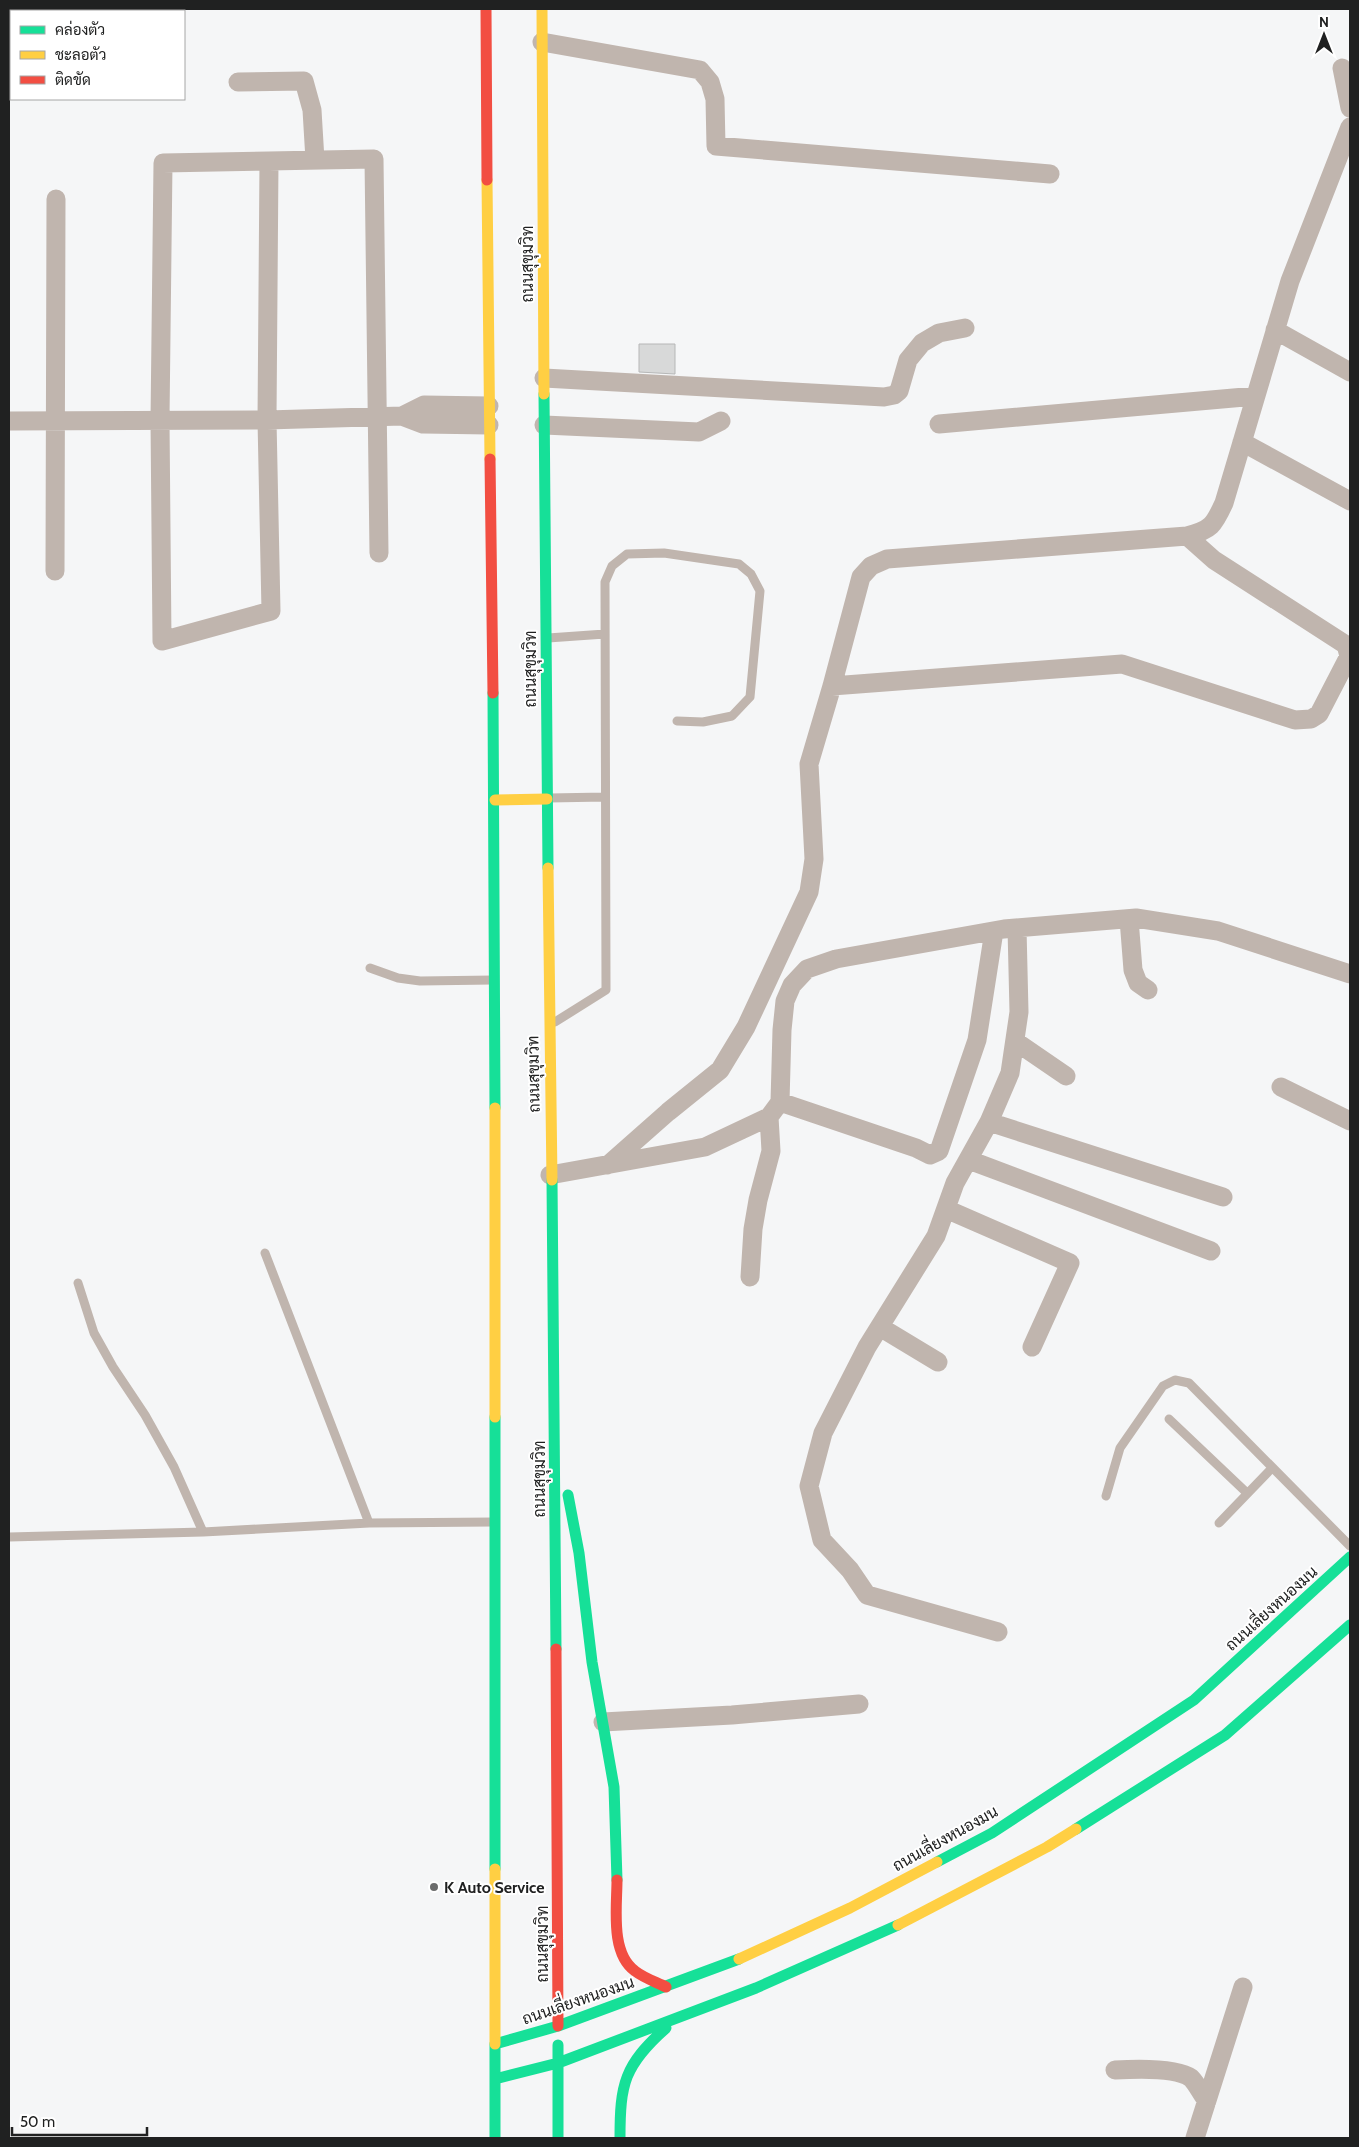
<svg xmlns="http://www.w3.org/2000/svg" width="1359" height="2147" font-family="Cabin,Sarabun,sans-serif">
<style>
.building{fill:#d8d9d9;stroke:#b6b7b7}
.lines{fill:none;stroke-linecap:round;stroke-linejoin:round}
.lane{stroke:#c0b5ae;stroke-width:9}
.street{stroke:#c0b5ae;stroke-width:19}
.fast{stroke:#16e098;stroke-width:11}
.slow{stroke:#ffcf43;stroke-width:11}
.jam{stroke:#f24e42;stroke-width:11}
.poi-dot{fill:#6b6c6c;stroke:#fff;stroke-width:2}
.labels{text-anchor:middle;stroke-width:4;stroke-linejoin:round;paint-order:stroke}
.street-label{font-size:16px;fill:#202121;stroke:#fff}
.poi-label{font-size:16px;font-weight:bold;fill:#202121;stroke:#fff;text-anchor:start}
</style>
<rect width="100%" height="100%" fill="#f5f6f7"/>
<!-- building -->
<path class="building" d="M639 344H675V374L639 372Z"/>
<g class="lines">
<!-- lane -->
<path class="lane" d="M548 638 605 634
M549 798 605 797
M370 968 398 978 420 981 493 980
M555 1022 606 990 605 582 612 566 627 554 664 553 739 564 751 574 760 591 750 697 732 716 703 722 677 721
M265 1253 369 1523
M78 1283 94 1333 113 1367 145 1415 174 1467 203 1532
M1169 1419 1247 1493
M1106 1496 1120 1448 1163 1386 1175 1380 1189 1383 1350 1546
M1219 1523 1272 1468
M9 1537 203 1532 369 1523 493 1522"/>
<!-- street -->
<path class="street" d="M542 42 700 70 710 82 715 99 716 146 1050 174
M1342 68 1350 108
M238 82 304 81 312 110 315 160
M269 161 267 420 271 611 162 641 160 420 163 163C233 162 304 160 374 159L379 553
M1275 330 1350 372
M544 378 884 397 894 395 899 391 908 360 922 343 939 333 965 328
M402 416 424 405 489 406
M9 421 267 420 402 416 423 424 489 425
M939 424 1256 396
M544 425 699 432 721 421
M1242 442 1350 501
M55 571 56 199
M832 686 1122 664 1295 720 1311 719 1319 714 1349 656 1346 645 1214 560 1187 536
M1129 919 1133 970 1138 983 1148 990
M1015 1041 1066 1076
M1281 1087 1350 1121
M780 1102 916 1148 930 1155 939 1151 977 1040 994 931
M989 1122 1223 1197
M969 1160 1211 1251
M608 1165 668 1112 720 1070 746 1027 809 892 814 859 809 764 832 686 861 577 871 566 887 559 1187 536C1211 530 1214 525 1224 503L1290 281 1350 127
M550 1175 705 1147 769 1117 780 1102 782 1030 785 1001 792 985 807 969 836 959 1004 929 1136 918 1218 931 1350 974
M946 1209 1070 1263 1032 1347
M750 1277 753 1229 758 1200 771 1151 769 1117
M880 1327 938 1362
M998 1632 867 1595 850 1570 822 1540 809 1486 823 1433 867 1347 936 1236 955 1183 989 1122 1010 1073 1019 1012 1017 928
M603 1722 732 1715 859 1704
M1115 2070C1133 2069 1176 2067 1191 2078 1197 2084 1202 2095 1207 2101
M1195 2138 1243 1987"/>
<!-- fast -->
<path class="fast" d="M544 394 548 868
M493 693 495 1108
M552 1180 556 1649
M495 1417V1869
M568 1495 579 1553 592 1662 614 1787 617 1880
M1076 1829 1225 1735 1350 1625
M937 1862 992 1833 1194 1700 1350 1557
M558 2045V2138
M495 2079 558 2063 756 1988 898 1925
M495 2138V2044L558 2026 739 1959
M620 2138C620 2084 624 2065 666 2028"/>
<!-- slow -->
<path class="slow" d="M542 9 544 394
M487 180 490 459
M495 800 547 799
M548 868 552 1180
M495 1108V1417
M495 1869V2044
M898 1925 1047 1847 1076 1829
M739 1959 850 1908 937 1862"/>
<!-- jam -->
<path class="jam" d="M486 9 487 180
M490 459 493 693
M556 1649 558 2026
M617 1880C617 1907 610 1953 635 1971 644 1978 656 1982 666 1987"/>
</g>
<!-- markers -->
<circle class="poi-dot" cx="434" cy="1887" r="5"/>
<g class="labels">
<!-- street labels -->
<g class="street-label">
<text transform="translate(527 264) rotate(-90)" y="6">ถนนสุขุมวิท</text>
<text transform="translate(530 669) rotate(-90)" y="6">ถนนสุขุมวิท</text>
<text transform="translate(533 1074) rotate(-91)" y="6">ถนนสุขุมวิท</text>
<text transform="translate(539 1479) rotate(-90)" y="6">ถนนสุขุมวิท</text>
<text transform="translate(1271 1608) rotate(-42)" y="6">ถนนเลี่ยงหนองมน</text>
<text transform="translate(945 1838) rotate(-29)" y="6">ถนนเลี่ยงหนองมน</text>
<text transform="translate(542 1944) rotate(-90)" y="6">ถนนสุขุมวิท</text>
<text transform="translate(578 2000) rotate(-19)" y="6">ถนนเลี่ยงหนองมน</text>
</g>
<!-- poi labels -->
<g class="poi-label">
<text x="444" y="1893">K Auto Service</text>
</g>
</g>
<!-- border -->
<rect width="1359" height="2147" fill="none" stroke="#202121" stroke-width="20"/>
<!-- legend -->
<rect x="10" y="10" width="175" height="90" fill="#ffffff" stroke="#a6a6a6"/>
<rect x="20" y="26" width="25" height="8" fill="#16e098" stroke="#a6a6a6"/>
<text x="55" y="35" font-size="15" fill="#202121">คล่องตัว</text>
<rect x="20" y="51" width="25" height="8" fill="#ffcf43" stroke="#a6a6a6"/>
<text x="55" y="60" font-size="15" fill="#202121">ชะลอตัว</text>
<rect x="20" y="76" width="25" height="8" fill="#f24e42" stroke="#a6a6a6"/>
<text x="55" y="85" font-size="15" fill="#202121">ติดขัด</text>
<!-- north arrow -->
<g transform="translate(1324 35)" stroke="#ffffff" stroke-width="4" paint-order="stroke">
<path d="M0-4L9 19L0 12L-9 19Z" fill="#202121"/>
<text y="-8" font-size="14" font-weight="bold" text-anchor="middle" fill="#202121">N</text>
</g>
<!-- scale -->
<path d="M12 2127v8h135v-8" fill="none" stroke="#202121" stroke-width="2.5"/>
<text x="20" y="2127" font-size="15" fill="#202121" stroke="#ffffff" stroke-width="4" paint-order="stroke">50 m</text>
</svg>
